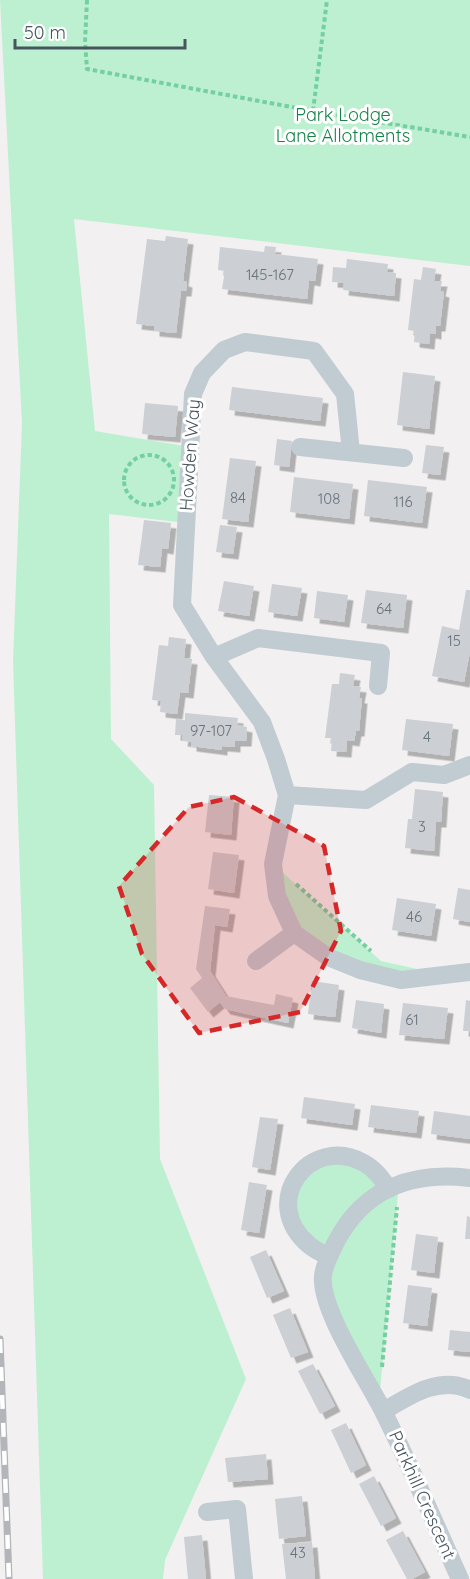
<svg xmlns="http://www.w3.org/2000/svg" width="470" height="1579" font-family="Quicksand,sans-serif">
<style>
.green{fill:#bdf0d0}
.building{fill:#cccfd4;filter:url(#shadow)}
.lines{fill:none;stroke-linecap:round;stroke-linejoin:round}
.path{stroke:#74d0a0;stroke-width:4;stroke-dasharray:4.5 3;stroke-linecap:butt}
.minor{stroke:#c0cbd2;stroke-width:18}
.rail-casing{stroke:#b2b5ba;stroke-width:7}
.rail{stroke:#fff;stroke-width:4.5;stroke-dasharray:14;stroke-linecap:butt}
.marked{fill:#d62828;fill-opacity:0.2;stroke:#d62828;stroke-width:4.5;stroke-dasharray:12 8;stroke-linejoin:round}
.labels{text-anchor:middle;stroke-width:6;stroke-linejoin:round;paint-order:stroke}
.number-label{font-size:15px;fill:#68737c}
.park-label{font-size:18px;fill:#158248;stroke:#fff}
.street-label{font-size:18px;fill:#47545e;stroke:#fff}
</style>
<defs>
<filter id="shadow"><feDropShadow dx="5.5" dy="5.5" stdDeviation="0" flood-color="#0004"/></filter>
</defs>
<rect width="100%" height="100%" fill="#f2f0f0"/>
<!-- green -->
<path class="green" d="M0 0H470V266L74 219 95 431 190 447 186 523 109 514 111 739 154 785 160 1159 246 1379 165 1560 163 1579H43L13 662 22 423Z
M273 864 381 961 444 975 401 980 294 933Z
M330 1157 399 1183 379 1402 337 1326 329 1257 298 1234 296 1176Z"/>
<!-- building -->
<path class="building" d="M166 236 188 239 183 281 187 282 186 291H181L176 333 154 331V326L136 324 147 239 165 241Z
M265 246 276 247 275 254 318 259 315 281 309 280 307 299 222 289 225 271 218 270 220 247 264 252Z
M347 259 388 264 387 272 396 273 394 296 343 290 344 283 332 282 333 267 346 268Z
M423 267 436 269 434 281H442L440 291 444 292 440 326H436V334L430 333 429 344 414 342 415 331 408 330 414 279 421 280Z
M403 372 435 376 429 429 397 425Z
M232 387 323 398 320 421 229 410Z
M145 403 178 406 175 437 142 434Z
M277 439 292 441 289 467 274 465Z
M426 445 444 447 440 475 422 473Z
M230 458 256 461 248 522 222 519Z
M294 477 353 484 349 519 290 512Z
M368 480 427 487 422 523 364 516Z
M144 520 171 523 168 549 162 548 160 567 138 565Z
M220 525 237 527 233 554 216 552Z
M224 581 254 586 249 616 218 611Z
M272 584 302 588 297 616 268 612Z
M366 590 407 595 403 628 361 623Z
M466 590H470V652L464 682 432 676 442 626 459 630Z
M317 591 348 595 344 622 314 618Z
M169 637 186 639 184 658 192 659 188 693 180 692 177 714 160 712 161 701 152 700 159 645 168 646Z
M340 673 355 675 353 686 361 687 359 698H362L359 731H356L354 741 347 740 346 752 331 751 332 738H325L332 684H339Z
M185 713 238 718 237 725 247 727 246 741H235V747L222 746V750L191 746V742L182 741 183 735H175L176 719 185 720Z
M406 719 453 724 449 756 402 750Z
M415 789 443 792 441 822H436L434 851 405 848 408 819H412Z
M209 795 234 797 231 835 205 832Z
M213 852 239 855 234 893 208 889Z
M458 888 470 890V922L453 919Z
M397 898 436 904 431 936 392 930Z
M205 906 230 909 227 927 215 925 210 971 226 996 274 1005 276 994 293 998 288 1023 225 1009 220 1002 208 1012 190 988 202 978 196 969Z
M312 981 339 985 335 1017 308 1014Z
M356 1000 384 1004 381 1033 352 1028Z
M466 1000 470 1001V1031H463Z
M403 1003 448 1008 444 1039 399 1035Z
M304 1097 355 1104 352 1125 301 1118Z
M371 1105 419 1111 416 1133 368 1127Z
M434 1111 470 1116V1139L431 1134Z
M260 1117 278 1119 270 1170 252 1167Z
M249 1182 267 1185 259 1233 241 1230Z
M467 1216 470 1217V1239H465Z
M416 1234 438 1237 434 1273 411 1270Z
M266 1250 284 1291 267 1298 250 1257Z
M408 1285 432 1288 427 1326 403 1323Z
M290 1308 308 1352 291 1358 273 1315Z
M450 1330 470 1332V1352L448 1350Z
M313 1364 335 1406 320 1414 298 1371Z
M346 1423 366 1465 351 1473 331 1430Z
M266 1454 268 1479 228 1482 225 1458Z
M374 1476 396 1518 381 1526 359 1484Z
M302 1496 306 1536 279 1539 275 1499Z
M403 1531 425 1572 412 1579H407L386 1540Z
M202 1535 206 1579H188L184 1537Z
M312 1542 315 1579H286L282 1544Z"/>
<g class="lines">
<!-- path -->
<path class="path" d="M87 0 85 42 87 69 313 111 470 137
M313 111 327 0
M124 480a25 25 0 1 1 50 0a25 25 0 1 1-50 0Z
M296 884 371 951
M382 1367 397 1207"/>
<!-- minor -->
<path class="minor" d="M300 447 404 458
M351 452 345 394 314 351 245 342 224 350 202 373 193 394 182 605 214 657 262 722 276 759 287 795 273 864 277 896 294 933 328 957 360 970 401 980 470 972
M214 657 258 638 381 653 378 686
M287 795 366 800 412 772 444 775 470 765
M256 961 294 933
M329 1257C322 1253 315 1250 309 1245 258 1202 310 1133 364 1163 375 1169 382 1179 389 1189
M384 1411C409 1396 440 1375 470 1390
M207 1512 237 1509 244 1579
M460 1579C435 1524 411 1467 384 1413 368 1380 320 1311 323 1276 324 1265 331 1252 336 1242 364 1188 412 1171 470 1178"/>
<!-- rail casing -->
<g class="rail-casing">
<path id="rail" d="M0 1339 9 1579"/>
</g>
<!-- rail -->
<use href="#rail" class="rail"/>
</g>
<!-- marked area -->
<path class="marked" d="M234 797 324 846 341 931 300 1012 199 1033 142 954 119 886 189 807Z"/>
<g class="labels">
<!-- number labels -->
<g class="number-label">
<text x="270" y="280">145-167</text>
<text x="238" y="503">84</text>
<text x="329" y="504">108</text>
<text x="403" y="507">116</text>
<text x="384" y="614">64</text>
<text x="454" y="646">15</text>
<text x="211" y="736">97-107</text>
<text x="427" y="742">4</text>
<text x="422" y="832">3</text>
<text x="414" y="922">46</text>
<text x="412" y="1025">61</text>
<text x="298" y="1558">43</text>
</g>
<!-- park labels -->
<g class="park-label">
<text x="343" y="121">Park Lodge<tspan x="343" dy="21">Lane Allotments</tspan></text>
</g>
<!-- street labels -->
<g class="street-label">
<text transform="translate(190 455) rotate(-86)" y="6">Howden Way</text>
<text transform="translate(422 1495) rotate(66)" y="6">Parkhill Crescent</text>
</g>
</g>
<!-- scale -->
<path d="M15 39v9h170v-9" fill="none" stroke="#47545e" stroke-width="3"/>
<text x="24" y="39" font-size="18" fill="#47545e" stroke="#ffffff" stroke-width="4.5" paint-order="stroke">50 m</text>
</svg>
